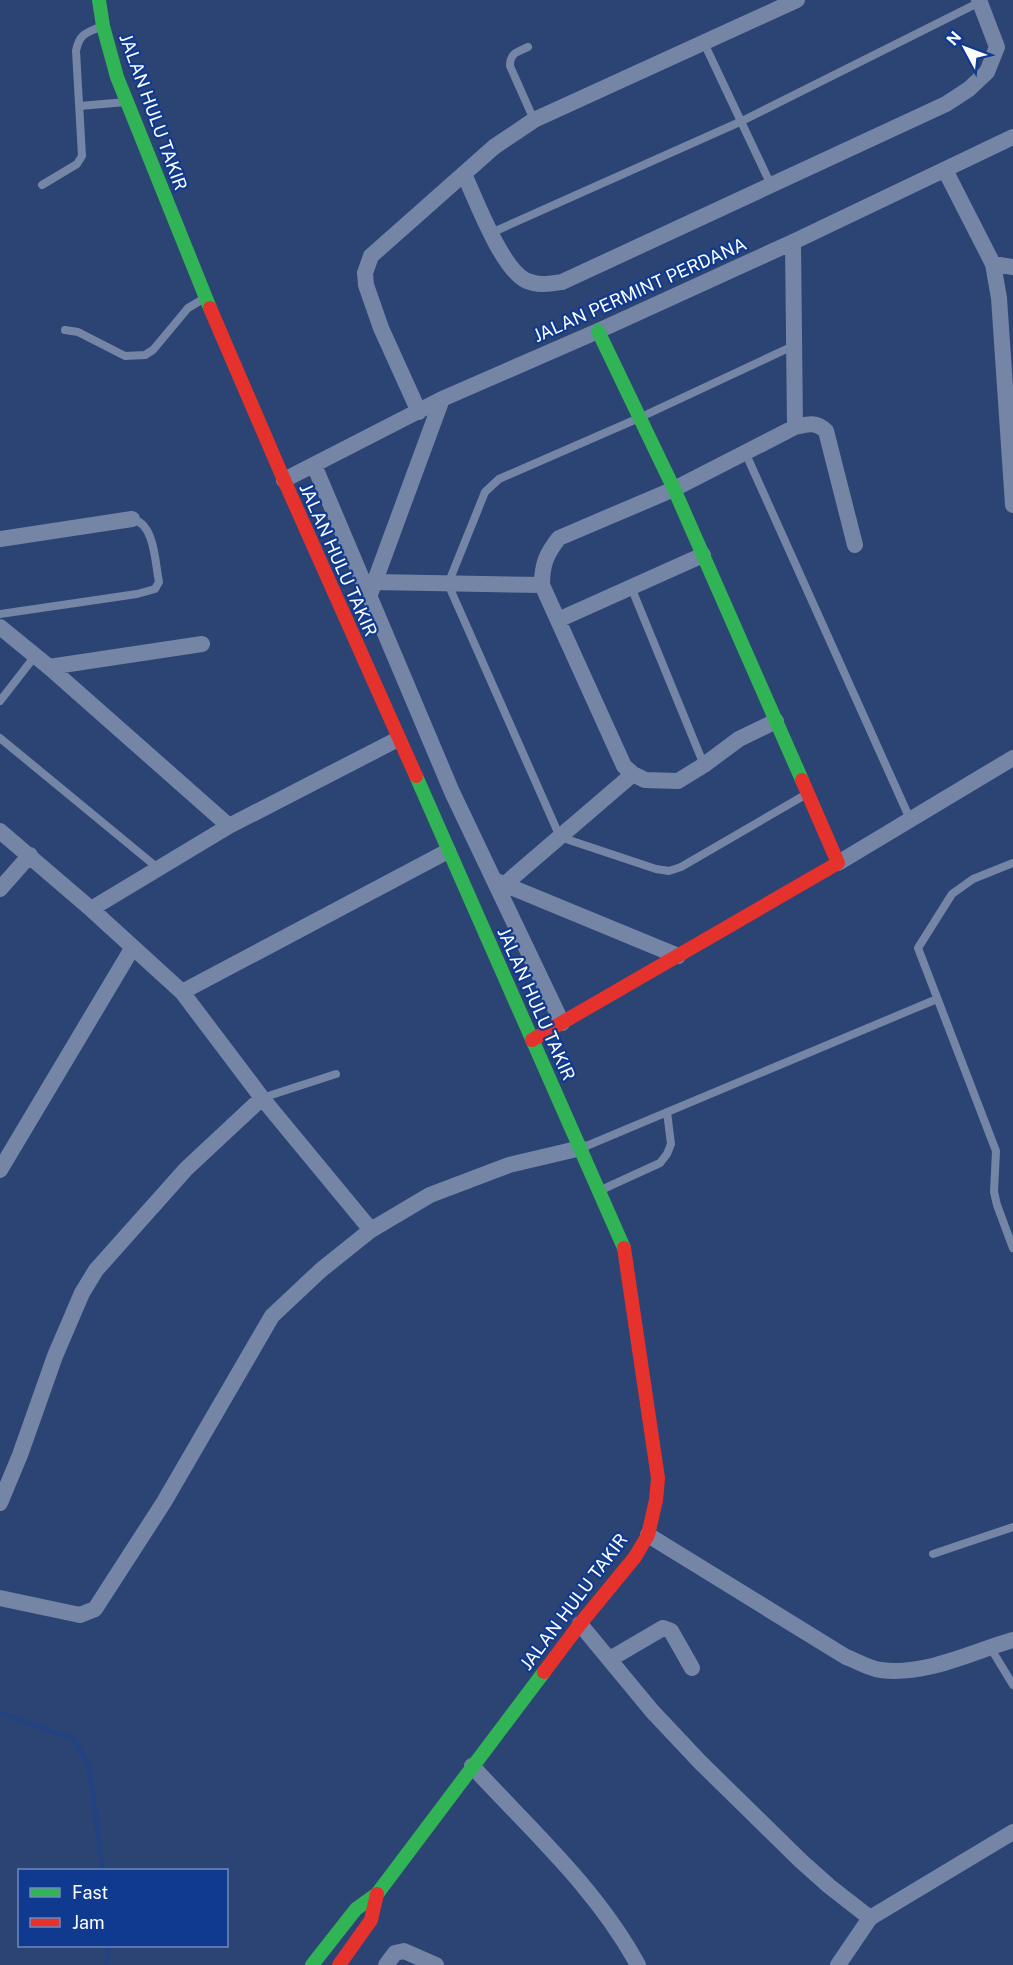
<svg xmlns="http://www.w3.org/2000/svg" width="1013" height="1965" font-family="'Public Sans',sans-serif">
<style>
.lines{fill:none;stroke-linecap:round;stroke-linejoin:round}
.stream{stroke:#234282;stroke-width:5}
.lane{stroke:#7485a6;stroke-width:8}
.street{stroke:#7485a6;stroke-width:16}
.fast{stroke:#30b455;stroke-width:14}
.jam{stroke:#e5322d;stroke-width:14}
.labels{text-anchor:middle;stroke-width:4.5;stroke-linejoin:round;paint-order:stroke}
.street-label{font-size:18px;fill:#fff;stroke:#0f3a90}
</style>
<rect width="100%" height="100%" fill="#2c4473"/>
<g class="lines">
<!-- stream -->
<path class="stream" d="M0 1713 74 1739 89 1767 103 1870
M107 1965 109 1946"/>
<!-- lane -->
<path class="lane" d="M704 43 771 185
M528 47C517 52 510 53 510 66L534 120
M80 106 126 102
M42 185 77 164 82 156 76 51C79 35 85 33 100 27
M491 233 742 121 980 2
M65 330 78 332 125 356 145 355 153 350 188 308 205 298
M793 346 639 418 499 479 485 492 448 584 560 837 656 869 669 871 681 867 805 795
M745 452 910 819
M631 587 704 765
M0 614 137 594 155 589 159 582C155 563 155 523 132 519
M0 701 35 656
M0 738 159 869
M1013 863 973 879 952 894 918 948 996 1151 994 1192 997 1205 1013 1248
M262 1098 336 1074
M584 1147 937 999
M601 1190 660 1163 667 1154 671 1144 667 1112
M933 1554 1013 1527
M990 1647 1013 1685"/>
<!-- street -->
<path class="street" d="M945 170 993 264 999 298 1013 505
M464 174C476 200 501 267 525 280 537 286 549 284 562 282L946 104 969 89 987 72 997 47 979 0
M793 242 795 427
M993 264 1013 267
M419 412 381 328 366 285 365 273 371 256 494 147 534 120 797 0
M314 465 452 792 562 1023
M284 480 442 399 598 331 793 242 1013 137
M0 539 132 519
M375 582 542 585
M369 597 442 399
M558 620 703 555
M0 627 49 667 229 826 91 909
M49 667 202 644
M776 721 739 739 704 765 678 781 645 780 633 774 624 766 542 585C542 565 546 554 559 538L674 489 795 427C807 424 816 421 826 431L855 545
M229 826 398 739
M0 831 91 909 182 992 262 1098 371 1230 430 1195 509 1165 581 1148
M838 863 1013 758
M494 880 678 956
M505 884 633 774
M0 889 30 855
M182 992 448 851
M0 1170 133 947
M0 1503 20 1455 55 1356 82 1293 96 1270 186 1169 262 1098
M648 1535 846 1657C857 1661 870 1669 881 1670 926 1676 971 1652 1013 1640
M0 1598 80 1615 95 1609 164 1502 272 1316 321 1270 371 1230
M580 1624 652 1711 700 1762 801 1861 829 1886 870 1918
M610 1659 663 1628 671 1631 692 1668
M472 1766C530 1829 597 1889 638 1965
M386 1965 395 1953 404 1951 436 1965
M838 1965 870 1918 1013 1832"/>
<!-- fast -->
<path class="fast" d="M99 0 103 26 117 77 210 308
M598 331 674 489 802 780
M416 776 624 1248
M312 1965 356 1909 377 1894 544 1672"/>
<!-- jam -->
<path class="jam" d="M210 308 284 480 416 776
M532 1040 838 863 802 780
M544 1672 580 1624 635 1557 648 1535 656 1500 658 1478 624 1248
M339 1965 371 1920 377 1894"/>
</g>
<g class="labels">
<!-- street labels -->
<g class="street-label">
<text transform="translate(153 112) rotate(70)" y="6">JALAN HULU TAKIR</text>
<text transform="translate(640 290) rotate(-24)" y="6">JALAN PERMINT PERDANA</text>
<text transform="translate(338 560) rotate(66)" y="6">JALAN HULU TAKIR</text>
<text transform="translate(536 1004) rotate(66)" y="6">JALAN HULU TAKIR</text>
<text transform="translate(574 1602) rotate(-53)" y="6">JALAN HULU TAKIR</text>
</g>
</g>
<!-- legend -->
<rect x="18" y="1869" width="210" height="78" fill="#0f3a90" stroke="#6f89bc" stroke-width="1.5"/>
<rect x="30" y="1888" width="30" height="9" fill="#30b455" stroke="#6f89bc" stroke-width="1.5"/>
<text x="72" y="1899" font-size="18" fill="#ffffff">Fast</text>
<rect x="30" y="1918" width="30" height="9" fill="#e5322d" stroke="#6f89bc" stroke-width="1.5"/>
<text x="72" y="1929" font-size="18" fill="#ffffff">Jam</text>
<!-- north arrow -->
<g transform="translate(965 48) rotate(311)" stroke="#0f3a90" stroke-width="4.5" paint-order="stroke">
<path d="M0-4.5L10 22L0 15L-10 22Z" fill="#ffffff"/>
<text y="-9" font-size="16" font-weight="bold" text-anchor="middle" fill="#ffffff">N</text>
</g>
</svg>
